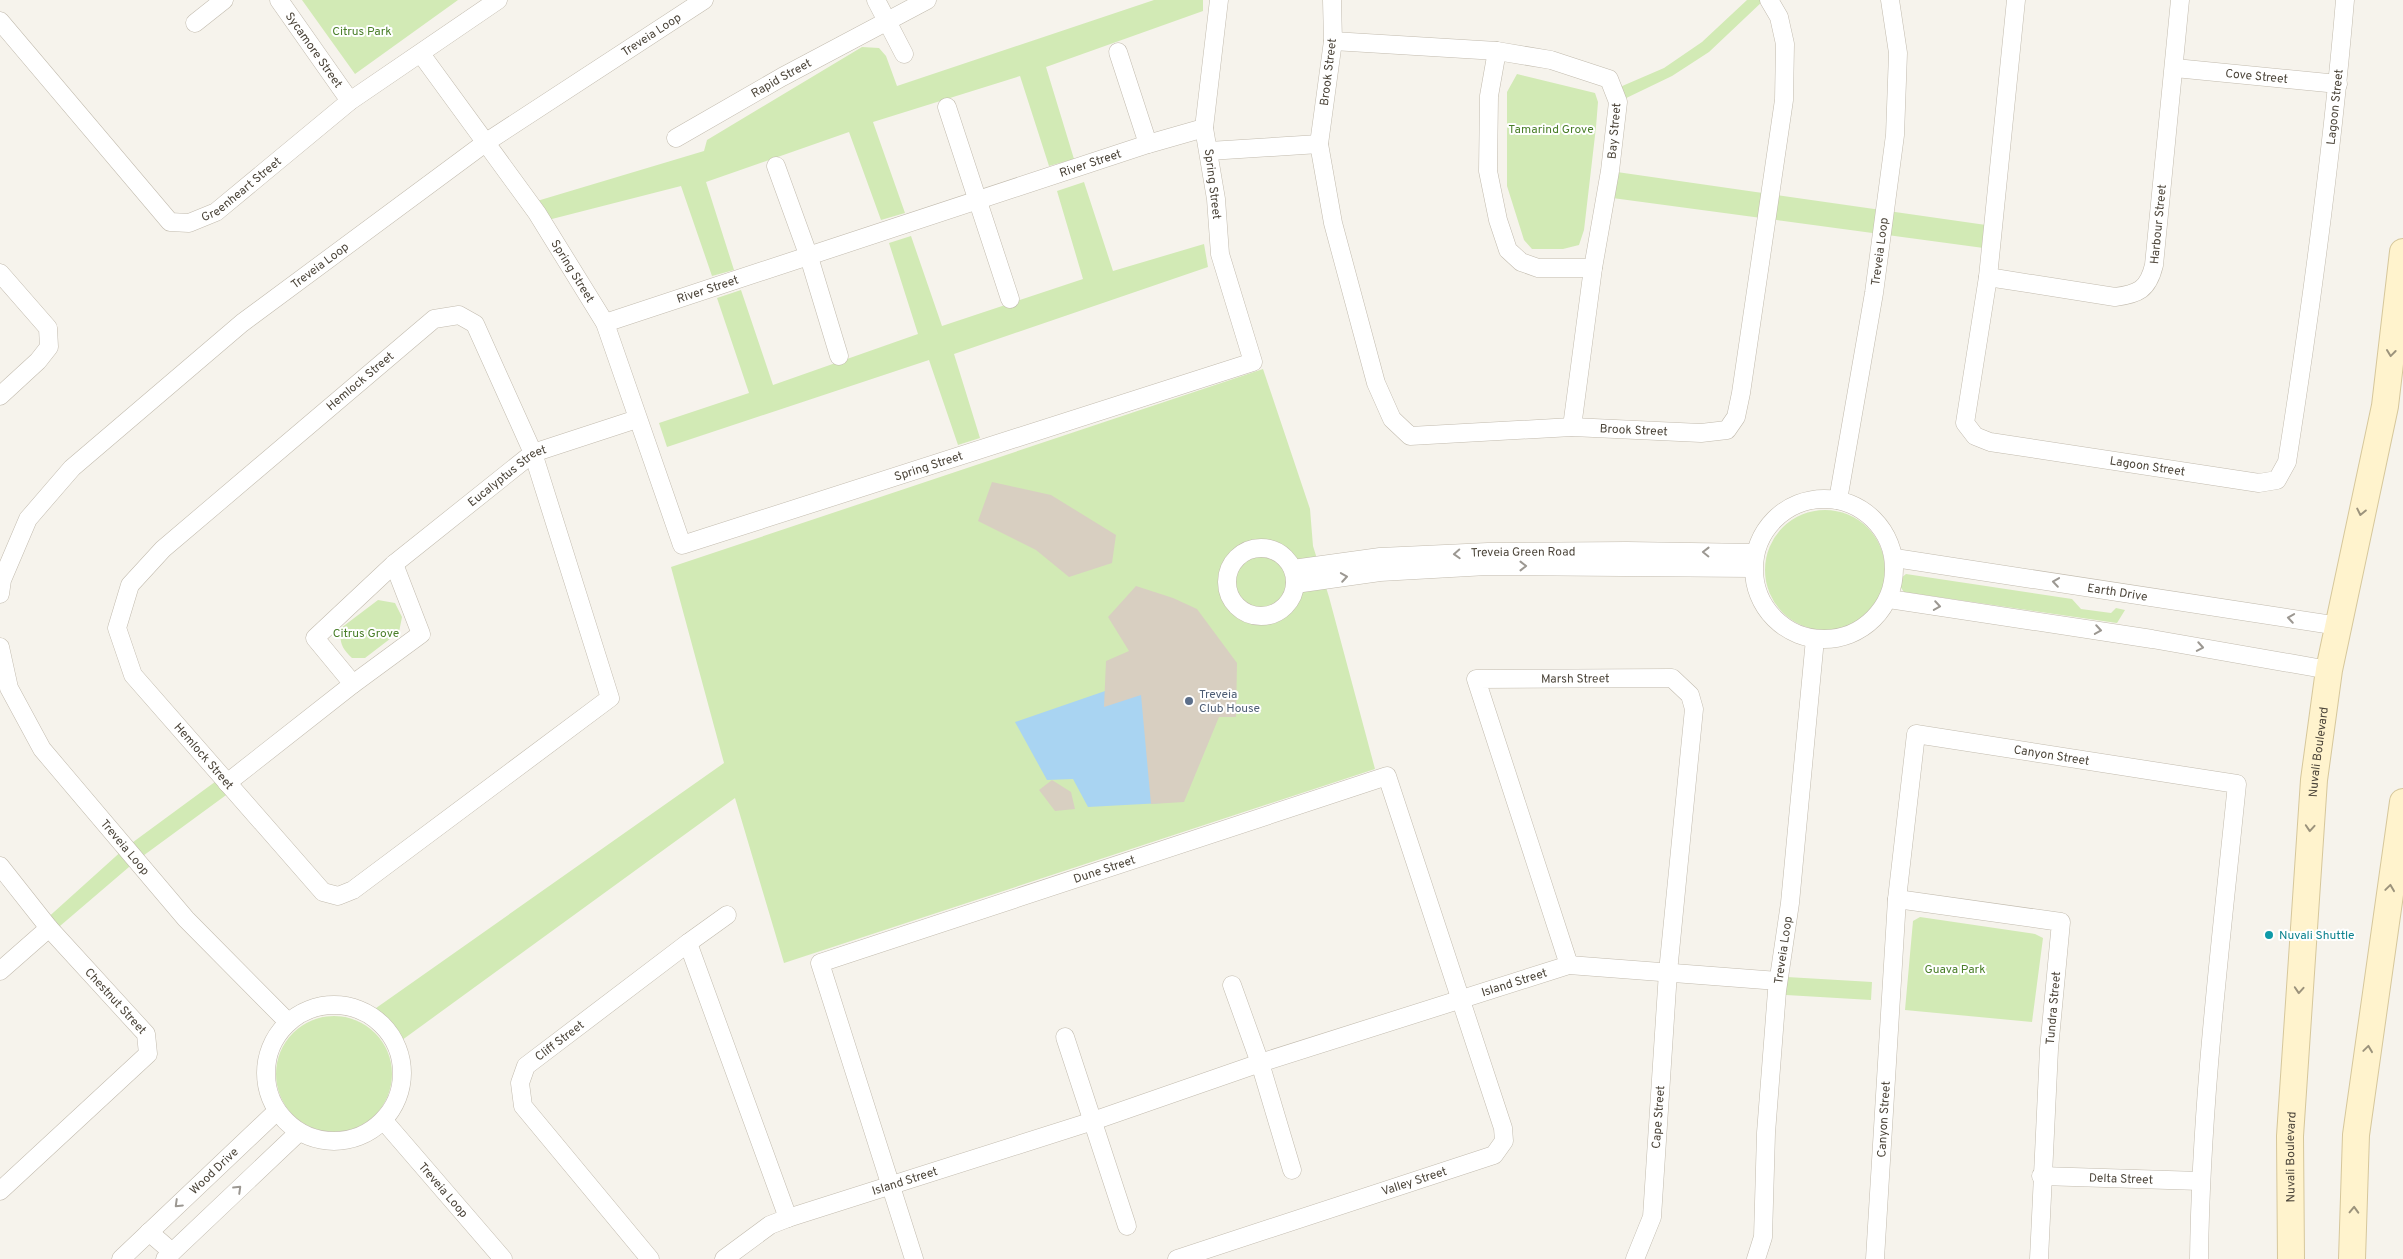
<svg xmlns="http://www.w3.org/2000/svg" width="2403" height="1259" font-family="Overpass,sans-serif">
<style>
.green{fill:#d2eab5}
.water{fill:#a9d4f2}
.building{fill:#d8cfc1}
.lines{fill:none;stroke-linecap:round;stroke-linejoin:round}
.street-casing{stroke:#c2bbae;stroke-width:19}
.secondary-casing{stroke:#d6c79b;stroke-width:28}
.street{stroke:#fff;stroke-width:18}
.secondary{stroke:#fff3cd;stroke-width:26}
.oneway{stroke:#9c937c}
.oneway2{stroke:#9c9892}
.service-dot{fill:#5c6f8a;stroke:#fff;stroke-width:2}
.culture-dot{fill:#0f9aa8;stroke:#fff;stroke-width:2}
.labels{text-anchor:middle;stroke-width:4;stroke-linejoin:round;paint-order:stroke}
.park-label{font-size:12px;fill:#4a7f2a;stroke:#fff}
.street-label{font-size:12px;fill:#4b4439;stroke:#fff}
.service-label{font-size:12px;fill:#4e5e75;stroke:#fff;text-anchor:start}
.culture-label{font-size:12px;fill:#0d838f;stroke:#fff;text-anchor:start}
</style>
<rect width="100%" height="100%" fill="#f6f3ec"/>
<!-- green -->
<path class="green" d="M302 0H458L355 74Z
M1154 0H1203V11L1046 67 1074 159 1049 166 1020 76 873 122 905 213 881 220 849 132 706 182 734 270 712 276 681 186 548 220 537 201 704 151 707 140 862 47 879 48 886 56 897 86Z
M1747 0H1764L1709 52 1672 76 1618 102 1613 90 1664 68 1702 42Z
M1517 74 1595 93 1598 102 1596 127 1584 230 1579 245 1563 249H1532L1524 240 1507 186V92Z
M1610 171 1993 226 1991 249 1605 197Z
M1084 182 1113 271 1204 244 1208 267 954 354 980 438 958 445 929 360 667 447 659 423 749 393 717 298 741 290 773 385 918 334 889 243 911 236 942 326 1083 279 1057 191Z
M1263 369 1310 509 1313 546 1329 597 1375 769 784 963 735 798 398 1043 386 1026 369 1013 724 763 671 567Z
M1765 570a60 60 0 1 1 120 0a60 60 0 1 1-120 0Z
M1906 574 2072 599 2081 609 2111 613 2116 608 2125 610 2117 623 1904 592 1899 585 1900 579Z
M378 600 395 603 402 617 399 632 365 658H352C342 648 339 643 341 628Z
M223 776 233 790 136 861 53 932 44 921 125 848Z
M1920 917 2035 934 2043 938 2032 1022 1905 1010 1913 921Z
M1787 977 1872 982 1871 1000 1786 995Z
M276 1074a58 58 0 1 1 116 0a58 58 0 1 1-116 0Z"/>
<!-- water -->
<path class="water" d="M1151 689 1162 803 1088 807 1073 779 1047 780 1015 722 1108 690Z"/>
<!-- building -->
<path class="building" d="M992 482 1051 495 1116 535 1112 563 1069 577 1036 550 978 521Z
M1136 586 1173 598 1197 609 1237 663 1236 717H1219L1184 802 1151 804 1141 695 1104 707 1106 661 1129 651 1108 617Z
M1052 780 1071 792 1075 809 1055 811 1039 790Z"/>
<g class="lines">
<!-- street casing -->
<g class="street-casing">
<g id="street">
<path id="s1" d="M279 0 350 101"/>
<path d="M876 0 904 54"/>
<path id="s2" d="M1332 0 1333 41 1319 144 1333 223 1376 383 1392 419 1410 436 1572 427 1701 433 1727 430 1736 417 1741 393 1784 100 1785 44 1779 17 1769 0"/>
<path id="s3" d="M2016 0 1988 277 1965 423 1975 436 1990 442 2259 483 2277 480 2287 462C2311 309 2332 155 2345 0"/>
<path id="s4" d="M0 21 170 222 189 223 216 212 350 101 498 0"/>
<path d="M195 23 224 0"/>
<path d="M1333 41 1497 51 1551 60 1609 79 1618 102 1610 171 1593 268 1572 427"/>
<path d="M1497 51 1489 96 1488 171 1498 220 1508 250 1521 262 1538 268H1593"/>
<path d="M1118 52 1148 144"/>
<path id="s5" d="M421 54 537 213 605 323 682 545 1253 362 1220 254 1216 199 1204 128 1219 0"/>
<path id="s6" d="M2175 68 2338 84"/>
<path d="M947 107 1010 299"/>
<path id="s7" d="M676 138 782 77 927 0"/>
<path d="M1209 151 1319 144"/>
<path d="M776 166 809 257 839 356"/>
<path d="M0 273 48 328 49 347 38 361 0 396"/>
<path id="s8" d="M1988 277 2115 297C2138 294 2148 290 2154 265L2180 0"/>
<path d="M459 315 475 324 533 453 610 698 353 890 338 896 323 892 133 675 117 628 130 585 163 549 434 319Z"/>
<path id="s9" d="M605 323 1148 144 1204 128"/>
<circle cx="1824" cy="569" r="70"/>
<path id="s10" d="M1838 500 1874 293 1895 135 1898 53 1890 0"/>
<circle cx="1261" cy="582" r="34"/>
<path id="s11" d="M1895 558 2339 626"/>
<path id="s12" d="M1293 569 1380 557 1488 552 1627 551 1755 553"/>
<path d="M1295 584 1380 572 1487 566 1753 568"/>
<path id="s13" d="M0 594 2 580 28 519 72 468 242 323 485 143 704 0"/>
<path d="M1889 599 2152 639 2329 670"/>
<path id="s14" d="M0 647 9 688 42 749 186 919 288 1022"/>
<path d="M353 684 421 634 394 564"/>
<path id="s15" d="M227 783 353 684 315 638 394 564 533 453 637 419"/>
<path id="s16" d="M0 866 49 928 146 1034 148 1054 0 1191"/>
<path d="M1897 899 2061 922 2049 1049 2039 1259"/>
<path d="M688 943 727 915"/>
<path id="s17" d="M1569 965 1476 679 1672 678 1690 695 1694 709 1668 972 1652 1217 1635 1259"/>
<path d="M0 971 49 928"/>
<path d="M1232 985 1260 1063 1292 1170"/>
<circle cx="334" cy="1073" r="68"/>
<path d="M1065 1037 1127 1226"/>
<path id="s18" d="M384 1121 503 1259"/>
<path id="s19" d="M2041 1176 2200 1181"/>
<path d="M149 1232 172 1252"/>
<path id="s20" d="M121 1259 277 1111"/>
<path d="M165 1259 299 1132"/>
<path id="s21" d="M650 1259 523 1106 520 1083 526 1066 688 943 788 1218"/>
<path id="s22" d="M724 1259 770 1225 788 1218 1093 1121 1260 1063 1569 965 1778 981"/>
<path id="s23" d="M914 1259 820 963 1387 776 1503 1128 1504 1141 1494 1155 1177 1259"/>
<path id="s24" d="M1756 1259 1763 1237 1766 1133 1777 991 1790 903 1815 639"/>
<path id="s25" d="M1875 1259 1897 899 1916 734 2237 784C2221 942 2201 1100 2199 1259"/>
</g>
</g>
<!-- secondary casing -->
<g class="secondary-casing">
<g id="secondary">
<path id="s26" d="M2291 1259 2290 1136 2314 780 2329 670 2385 406 2403 252"/>
<path d="M2352 1259 2356 1135 2403 802"/>
</g>
</g>
<!-- street -->
<use href="#street" class="street"/>
<!-- secondary -->
<use href="#secondary" class="secondary"/>
</g>
<!-- one-way arrows -->
<defs><path id="oneway-chevron" d="M-2-3.5L2.5 0L-2 3.5" fill="none" stroke-width="1.6" stroke-linecap="round" stroke-linejoin="round" transform="scale(1.25)"/></defs>
<g class="oneway">
<use href="#oneway-chevron" transform="translate(2391 353) rotate(97)"/>
<use href="#oneway-chevron" transform="translate(2361 512) rotate(102)"/>
<use href="#oneway-chevron" transform="translate(2310 828) rotate(94)"/>
<use href="#oneway-chevron" transform="translate(2390 888) rotate(-82)"/>
<use href="#oneway-chevron" transform="translate(2299 990) rotate(94)"/>
<use href="#oneway-chevron" transform="translate(2368 1049) rotate(-82)"/>
<use href="#oneway-chevron" transform="translate(2354 1210) rotate(-88)"/>
</g>
<g class="oneway2">
<use href="#oneway-chevron" transform="translate(1706 552) rotate(-179)"/>
<use href="#oneway-chevron" transform="translate(1457 554) rotate(177)"/>
<use href="#oneway-chevron" transform="translate(1523 566)"/>
<use href="#oneway-chevron" transform="translate(1344 577) rotate(-9)"/>
<use href="#oneway-chevron" transform="translate(2056 582) rotate(-172)"/>
<use href="#oneway-chevron" transform="translate(1937 606) rotate(9)"/>
<use href="#oneway-chevron" transform="translate(2291 618) rotate(-171)"/>
<use href="#oneway-chevron" transform="translate(2098 630) rotate(9)"/>
<use href="#oneway-chevron" transform="translate(2200 647) rotate(10)"/>
<use href="#oneway-chevron" transform="translate(238 1189) rotate(-44)"/>
<use href="#oneway-chevron" transform="translate(178 1204) rotate(136)"/>
</g>
<!-- markers -->
<circle class="service-dot" cx="1189" cy="701" r="5"/>
<circle class="culture-dot" cx="2269" cy="935" r="5"/>
<g class="labels">
<!-- park labels -->
<g class="park-label">
<text x="362" y="35">Citrus Park</text>
<text x="1551" y="133">Tamarind Grove</text>
<text x="366" y="637">Citrus Grove</text>
<text x="1955" y="973">Guava Park</text>
</g>
<!-- street labels -->
<g class="street-label">
<text dy="4" stroke="none"><textPath href="#s13" startOffset="872">Treveia Loop</textPath></text>
<text dy="4" stroke="none"><textPath href="#s1" startOffset="61">Sycamore Street</textPath></text>
<text transform="translate(1328 72) rotate(-83)" y="4">Brook Street</text>
<text dy="4" stroke="none"><textPath href="#s6" startOffset="82">Cove Street</textPath></text>
<text dy="4" stroke="none"><textPath href="#s7" startOffset="121">Rapid Street</textPath></text>
<text dy="4" stroke="none"><textPath href="#s3" startOffset="1128">Lagoon Street</textPath></text>
<text transform="translate(1614 131) rotate(-85)" y="4">Bay Street</text>
<text dy="4" stroke="none"><textPath href="#s9" startOffset="511">River Street</textPath></text>
<text transform="translate(1213 184) rotate(83)" y="4">Spring Street</text>
<text dy="4" stroke="none"><textPath href="#s4" startOffset="345">Greenheart Street</textPath></text>
<text dy="4" stroke="none"><textPath href="#s8" startOffset="225">Harbour Street</textPath></text>
<text dy="4" stroke="none"><textPath href="#s10" startOffset="252">Treveia Loop</textPath></text>
<text dy="4" stroke="none"><textPath href="#s13" startOffset="468">Treveia Loop</textPath></text>
<text dy="4" stroke="none"><textPath href="#s5" startOffset="265">Spring Street</textPath></text>
<text dy="4" stroke="none"><textPath href="#s9" startOffset="108">River Street</textPath></text>
<text transform="translate(360 381) rotate(-40)" y="4">Hemlock Street</text>
<text dy="4" stroke="none"><textPath href="#s2" startOffset="679">Brook Street</textPath></text>
<text dy="4" stroke="none"><textPath href="#s5" startOffset="820">Spring Street</textPath></text>
<text dy="4" stroke="none"><textPath href="#s3" startOffset="618">Lagoon Street</textPath></text>
<text dy="4" stroke="none"><textPath href="#s15" startOffset="472">Eucalyptus Street</textPath></text>
<text dy="4" stroke="none"><textPath href="#s12" startOffset="231">Treveia Green Road</textPath></text>
<text dy="4" stroke="none"><textPath href="#s11" startOffset="225">Earth Drive</textPath></text>
<text dy="4" stroke="none"><textPath href="#s17" startOffset="400">Marsh Street</textPath></text>
<text dy="4" stroke="none"><textPath href="#s26" startOffset="508">Nuvali Boulevard</textPath></text>
<text dy="4" stroke="none"><textPath href="#s25" startOffset="664">Canyon Street</textPath></text>
<text transform="translate(204 756) rotate(49)" y="4">Hemlock Street</text>
<text dy="4" stroke="none"><textPath href="#s14" startOffset="240">Treveia Loop</textPath></text>
<text dy="4" stroke="none"><textPath href="#s23" startOffset="610">Dune Street</textPath></text>
<text dy="4" stroke="none"><textPath href="#s24" startOffset="311">Treveia Loop</textPath></text>
<text dy="4" stroke="none"><textPath href="#s22" startOffset="840">Island Street</textPath></text>
<text dy="4" stroke="none"><textPath href="#s16" startOffset="178">Chestnut Street</textPath></text>
<text transform="translate(2053 1008) rotate(-85)" y="4">Tundra Street</text>
<text dy="4" stroke="none"><textPath href="#s21" startOffset="282">Cliff Street</textPath></text>
<text transform="translate(1658 1117) rotate(-86)" y="4">Cape Street</text>
<text dy="4" stroke="none"><textPath href="#s25" startOffset="140">Canyon Street</textPath></text>
<text dy="4" stroke="none"><textPath href="#s26" startOffset="102">Nuvali Boulevard</textPath></text>
<text dy="4" stroke="none"><textPath href="#s20" startOffset="128">Wood Drive</textPath></text>
<text dy="4" stroke="none"><textPath href="#s19" startOffset="80">Delta Street</textPath></text>
<text dy="4" stroke="none"><textPath href="#s22" startOffset="199">Island Street</textPath></text>
<text transform="translate(1414 1181) rotate(-18)" y="4">Valley Street</text>
<text dy="4" stroke="none"><textPath href="#s18" startOffset="91">Treveia Loop</textPath></text>
</g>
<!-- service labels -->
<g class="service-label">
<text x="1199" y="698">Treveia<tspan x="1199" dy="14">Club House</tspan></text>
</g>
<!-- culture labels -->
<g class="culture-label">
<text x="2279" y="939">Nuvali Shuttle</text>
</g>
</g>
</svg>
